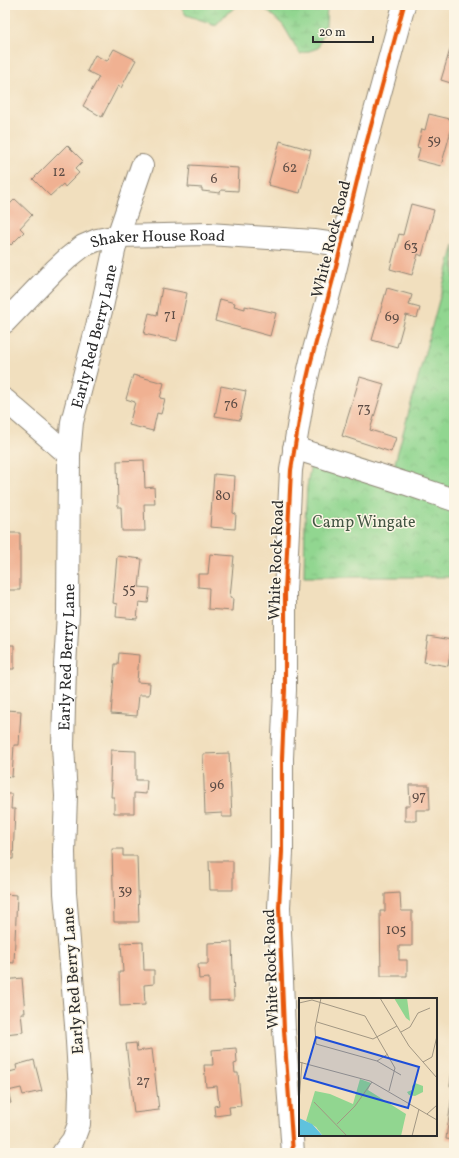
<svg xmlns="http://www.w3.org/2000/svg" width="459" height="1158" font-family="Vollkorn,serif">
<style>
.wetland{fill:url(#wetland-marsh);stroke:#5e805e}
.park{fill:url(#park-crowns);stroke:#5e805e}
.building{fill:#f0b192}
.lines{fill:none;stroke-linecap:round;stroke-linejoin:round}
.minor-casing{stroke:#8e8574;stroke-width:24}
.minor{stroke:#fff;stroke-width:22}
.cycleway-casing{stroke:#fcf5e5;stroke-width:6}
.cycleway{stroke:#e8590c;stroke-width:4}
.labels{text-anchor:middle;stroke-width:3;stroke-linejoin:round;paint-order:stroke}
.number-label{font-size:14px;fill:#5c4c45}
.street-label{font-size:16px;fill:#2b2b2b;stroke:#fcf5e5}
.park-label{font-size:16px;fill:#445644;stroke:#fcf5e5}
.inset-road{fill:none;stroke:#a29783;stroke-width:1}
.view{fill:#1d4ed8;fill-opacity:0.15;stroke:#1d4ed8;stroke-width:2}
.inset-edge{fill:none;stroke:#2b2b2b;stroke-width:2}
</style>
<defs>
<pattern id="wetland-marsh" width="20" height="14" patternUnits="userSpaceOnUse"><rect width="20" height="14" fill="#91d690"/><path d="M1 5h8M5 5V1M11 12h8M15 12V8" fill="none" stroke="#7db87c"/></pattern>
<pattern id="park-crowns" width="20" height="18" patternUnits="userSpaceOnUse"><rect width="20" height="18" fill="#91d690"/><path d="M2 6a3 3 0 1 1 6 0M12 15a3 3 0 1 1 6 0" fill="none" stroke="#7db87c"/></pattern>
</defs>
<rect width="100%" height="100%" fill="#fcf5e5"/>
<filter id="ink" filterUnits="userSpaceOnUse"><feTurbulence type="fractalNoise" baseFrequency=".025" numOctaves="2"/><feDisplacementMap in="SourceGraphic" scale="8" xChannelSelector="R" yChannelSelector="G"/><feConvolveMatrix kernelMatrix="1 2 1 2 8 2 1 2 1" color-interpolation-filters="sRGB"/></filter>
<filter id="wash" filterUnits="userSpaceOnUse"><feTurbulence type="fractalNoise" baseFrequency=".012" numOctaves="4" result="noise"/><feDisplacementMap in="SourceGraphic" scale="16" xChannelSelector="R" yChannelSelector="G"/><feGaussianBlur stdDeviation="0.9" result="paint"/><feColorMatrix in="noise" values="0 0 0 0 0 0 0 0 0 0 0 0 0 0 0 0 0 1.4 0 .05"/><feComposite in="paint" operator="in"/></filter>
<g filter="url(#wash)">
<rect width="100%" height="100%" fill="#f1dfbe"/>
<!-- wetland -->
<path class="wetland" d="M180 5H239L226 14 216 25 186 15Z
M250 5H327L326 25 318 48 300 54 283 25 264 8Z"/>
<!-- park -->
<path class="park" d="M454 245V577H304L305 522 307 487 313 450 393 470Z"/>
<g id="blocks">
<!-- building -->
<path class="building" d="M454 36V84L441 80Z
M114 49 136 60 121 88 118 86 102 117 83 106 99 77 87 71 95 55 107 61Z
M429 114 454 120 441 166 417 160 420 148 417 147 422 129 425 130Z
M280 141 311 150 300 193 268 185Z
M67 145 83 161 75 169 79 173 65 187 63 184 50 196 33 179Z
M190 165 239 168 238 191 221 190 220 193 202 191V188L188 187Z
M15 199 32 215 20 228 24 232 11 245 7 241 5 243V209Z
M411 204 434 210 422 256 418 254 412 275 390 269 399 234 403 235Z
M162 288 187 293 177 341 144 334 149 313 157 315Z
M387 288 412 295 409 305 420 308 417 318 406 315 397 347 372 340Z
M220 299 235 303 234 306 245 309V306L276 313 270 336 215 321Z
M133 375 164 383 160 398 165 399 161 414 157 413 153 431 129 425 135 402 126 399Z
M360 377 384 384 370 430 396 438 391 452 342 436Z
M221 386 246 391 240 420 215 416Z
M144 460 145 488 154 487 155 504H144L145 531H122L121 507H118L117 461Z
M214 474 235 476 233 513 236 514 235 529 210 527Z
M5 533H20V590H5Z
M210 554 234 556 230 597 233 598 232 611 208 609 209 588 198 587V574H208Z
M117 556 142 559 139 587 150 588 148 603 139 602 137 619 116 617 117 604 113 603Z
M428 636 452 640 448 666 424 662Z
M5 645H14V669H5Z
M119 653 139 655 137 682 150 683 149 695H139L137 716 111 714 115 664H118Z
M5 710 21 711 19 745H14L12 777 5 776Z
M111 750 136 751V780H147L146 794 134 793V813H114V797H111L112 782H110Z
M229 753 232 817H222V813L205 814 203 754Z
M409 785H429L430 810H416V821H405V806H410Z
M5 794H12L11 809H15L13 859H5Z
M112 849H123V856H137L139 922H114Z
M209 861H233V890H210Z
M400 893 401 911H412V946H399V960H407V976H381L380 911H385V894Z
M5 894 17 895 14 963 5 962Z
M143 942 144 970H154V984L144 985 145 1005 120 1006 119 972H123L121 943Z
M232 942 234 1000 209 1001V978L199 979 198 964H208V943Z
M22 978 25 1013H21L23 1032 5 1034V980Z
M136 1043 137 1051 152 1049 159 1110 134 1113 126 1044Z
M236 1048 237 1063 234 1064 235 1073H238L241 1106 229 1107 230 1114 215 1116 214 1106 219 1105 217 1086 206 1087 204 1065H213L212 1050Z
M34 1060 42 1091 23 1095 21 1088 8 1091 11 1103 5 1104V1073L17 1070 16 1065Z
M453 1062H454V1087L450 1086Z
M453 1087H454V1140L446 1139Z"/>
</g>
</g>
<g filter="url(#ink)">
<use href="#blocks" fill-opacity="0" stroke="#8e8574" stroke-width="1"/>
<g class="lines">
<!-- minor casing -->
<g class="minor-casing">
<g id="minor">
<path id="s1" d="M5 322 55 270 68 258 83 246 97 240 118 236 209 234 314 241 342 245"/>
<path d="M5 400 69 455"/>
<path d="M294 448 407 484 454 500"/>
<path id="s2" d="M63 1153 73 1140 79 1124 80 1091 76 1025 65 893 64 852 66 796 63 746 65 666 68 613 69 455 72 422 102 307 114 251 118 236 142 166"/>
<path d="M293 1153 284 1030 279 907 282 852V758L285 690V592L291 470 304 391 311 361 333 279 365 148 404 5"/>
</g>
</g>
<!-- minor -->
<use href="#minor" class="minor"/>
<!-- cycleway casing -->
<g class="cycleway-casing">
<path id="cycleway" d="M293 1153 284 1030 279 907 282 852V758L285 690V592L291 470 304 391 311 361 333 279 365 148 404 5"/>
</g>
<!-- cycleway -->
<use href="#cycleway" class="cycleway"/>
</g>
</g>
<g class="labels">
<!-- number labels -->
<g class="number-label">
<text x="434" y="144">59</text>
<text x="290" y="172">62</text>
<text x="59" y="176">12</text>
<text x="214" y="183">6</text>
<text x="411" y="250">63</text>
<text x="170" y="319">71</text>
<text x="392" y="321">69</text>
<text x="231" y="408">76</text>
<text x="364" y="412">73</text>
<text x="223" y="500">80</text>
<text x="129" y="593">55</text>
<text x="217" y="789">96</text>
<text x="419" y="800">97</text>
<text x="125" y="894">39</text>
<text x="396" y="934">105</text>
<text x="143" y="1085">27</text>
</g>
<!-- street labels -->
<g class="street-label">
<text transform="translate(330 239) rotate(-76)" y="6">White Rock Road</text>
<text dy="6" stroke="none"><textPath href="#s1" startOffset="185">Shaker House Road</textPath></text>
<text dy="6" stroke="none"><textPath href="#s2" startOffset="825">Early Red Berry Lane</textPath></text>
<text transform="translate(275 560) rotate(-88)" y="6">White Rock Road</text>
<text dy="6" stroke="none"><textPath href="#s2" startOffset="501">Early Red Berry Lane</textPath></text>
<text transform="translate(270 969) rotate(-92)" y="6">White Rock Road</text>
<text transform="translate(72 981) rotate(-94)" y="6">Early Red Berry Lane</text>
</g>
<!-- park labels -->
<g class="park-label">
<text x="364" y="527">Camp Wingate</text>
</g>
</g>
<!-- overview -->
<g transform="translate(299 998)">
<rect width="138" height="138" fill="#f1dfbe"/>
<path d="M95 0H108L111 23 107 20ZM116 85 124 88V94L116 98 110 97 108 94 113 92V88Z" fill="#91d690"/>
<path d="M61 81 72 85 69 92 107 116 102 138H24L17 129 7 123 16 93 31 96 54 106Z" fill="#91d690"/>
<path d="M0 120 13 126 24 138H0Z" fill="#5fc2dd"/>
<path class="inset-road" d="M22 0 16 30 17 46 78 63 102 77M81 0 110 48 138 80M0 5 13 2 66 18 96 70 90 93M18 24 74 41 98 28M102 34 111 29 119 15 131 10M78 63 89 56M0 64 71 83 138 122M124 64 133 59 138 38M0 104 3 64M15 104 48 138M128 116 138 107M38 126 56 108 73 84M113 138 120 111"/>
<path class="view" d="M17 39 120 69 109 110 5 80Z"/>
<rect width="138" height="138" class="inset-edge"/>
</g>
<!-- margin -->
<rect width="459" height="1158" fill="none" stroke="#fcf5e5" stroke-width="20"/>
<!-- scale -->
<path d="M313 36v6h60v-6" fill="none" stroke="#2b2b2b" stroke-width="2"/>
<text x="319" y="36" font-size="12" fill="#2b2b2b" stroke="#fcf5e5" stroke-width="3" paint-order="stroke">20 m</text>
</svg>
